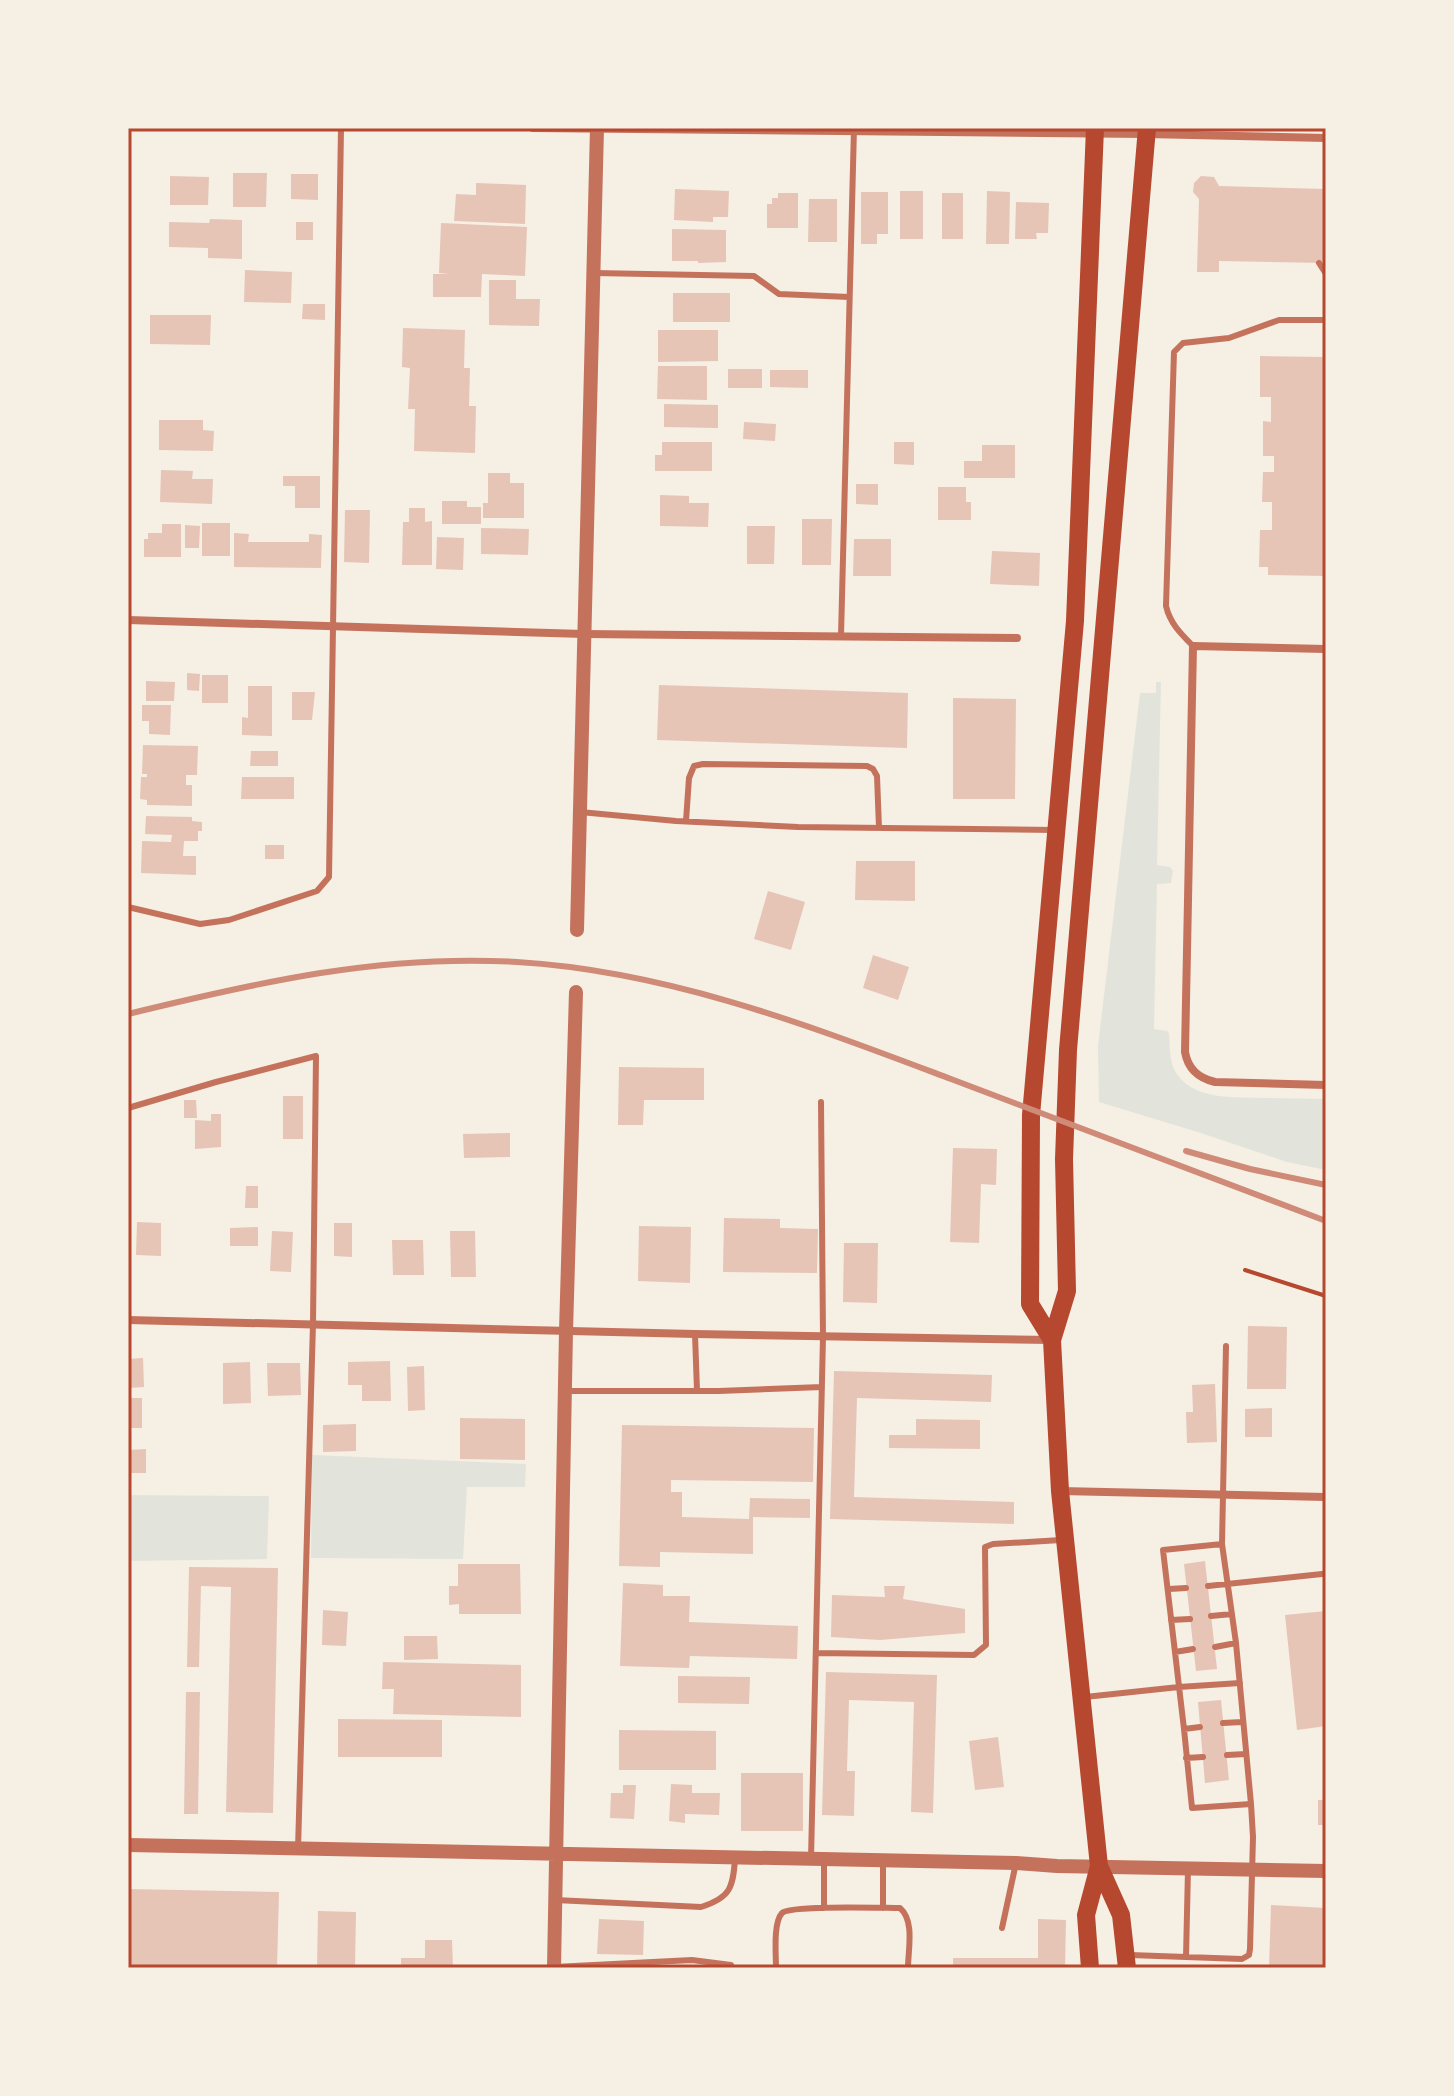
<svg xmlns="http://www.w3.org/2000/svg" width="1454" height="2096" font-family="'Golos Text',sans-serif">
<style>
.green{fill:#e2e4dc}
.building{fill:#e6c5b7}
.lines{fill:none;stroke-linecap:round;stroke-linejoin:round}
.path{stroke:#b5482f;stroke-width:4}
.service{stroke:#c5725c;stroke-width:6}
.minor{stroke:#c5725c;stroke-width:8}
.tertiary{stroke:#c5725c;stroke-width:14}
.primary{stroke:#b5482f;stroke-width:18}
.rail{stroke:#cf8b77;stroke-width:6}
.neatline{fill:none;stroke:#b5482f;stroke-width:3}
</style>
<rect width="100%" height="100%" fill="#f6efe4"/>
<!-- green -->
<path class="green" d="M1156 682H1161L1157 865 1170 867 1173 871 1171 883 1157 884 1154 1029 1167 1031 1169 1033C1170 1045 1169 1058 1174 1069 1190 1101 1235 1097 1264 1098 1285 1098 1305 1099 1326 1099V1170L1287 1162 1204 1134 1099 1102 1098 1046 1140 693H1156Z
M312 1455 526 1464 525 1487H467L463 1559 311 1558Z
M128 1495 269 1496 267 1559 128 1561Z"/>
<!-- building -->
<path class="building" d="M233 173H267L266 207H233Z
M291 174H318V200L291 199Z
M170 176 209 177 208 205H170Z
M1201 176 1214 177 1219 186 1326 189V263L1219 261V272H1197L1199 199 1193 192 1194 183Z
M476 183 526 185 525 224 454 221 456 194 476 195Z
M675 189 729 191 728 217H713V222L674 220Z
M900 191H923V239H900Z
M987 191 1010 192 1009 244H986Z
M861 192H888V234H877V244H861Z
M778 193H798V228H767V204H772V198H778Z
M942 193H963V239H942Z
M809 199H837V242H808Z
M1016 202 1049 203 1048 233H1036L1037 239H1015Z
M210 219 242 220V259L208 258V248L169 247V222L209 223Z
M296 222H313V240H296Z
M441 223 527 227 525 276 482 274 481 297H433V274H449L439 273Z
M672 229 726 230V262L698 263V261H672Z
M245 270 292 272 291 303 244 302Z
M489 280H516V299H540L539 326 489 325Z
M673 293H730V322H673Z
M303 304H325V320L302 319Z
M150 315H211L210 345 150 344Z
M403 328 465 330 464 368H470L469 406H476L475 453 414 451 415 409H408L410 368 402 367Z
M658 330H718V361L658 362Z
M1260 356 1326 357 1325 576 1268 575V567H1259L1260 530H1272V502H1262L1263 472H1274V456H1263V421L1271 422V397H1260Z
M658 366H707V400L657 399Z
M728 369H762V388H728Z
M770 370H808V388L770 387Z
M664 404 718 405V428L664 427Z
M159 420H203V430L214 431 213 451 159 450Z
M744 422 776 424 775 441 743 439Z
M662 442H712V471H655V455H662Z
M894 442H914V465L894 464Z
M982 445H1015V478H964V461H982Z
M161 470 193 471 192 479H213L212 504 160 502Z
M488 473H510V483H524V518H483V503H488Z
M283 476H320V508H295V486H283Z
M856 484H878V505L856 504Z
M938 487H966V502H971V520H938Z
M660 495 689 496V503H709L708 527 660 526Z
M442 501H467V507H481V524H442Z
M409 508H425V522L432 521V565H402L403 522H409Z
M345 510H370L369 563 344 562Z
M802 519H832L831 565H802Z
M202 523H230V556H202Z
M162 524H181V557H144V539H148V533H162Z
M185 525 200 526 199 548H185Z
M747 526H775L774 564H747Z
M481 528 529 529 528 555 481 554Z
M234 533 249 534 248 542H309V534L322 535 321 568 234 567Z
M437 537 464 538 463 570 436 569Z
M854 539H891V576H853Z
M992 551 1040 553 1039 586 990 584Z
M187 673 200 674 199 691 187 690Z
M202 675H228V703H202Z
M146 681 175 682 174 701H146Z
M659 685 908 693 907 748 657 740Z
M248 686H272V736L242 735V717L248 718Z
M292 692H315L312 720H292Z
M953 698 1016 699 1015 799H953Z
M142 705H171L170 735 149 734V721H142Z
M143 745 198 746 197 775H186V785H192V806L147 805V800L140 799 141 777H147V774H142Z
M251 751H278V766H250Z
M242 777H294V799H241Z
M146 816 192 817V821L202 822V831H198V841H184L183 856H196V875L141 873 142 841 171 842 172 835 145 834Z
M265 845H284V859H265Z
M856 861H915V901L855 900Z
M768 891 805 902 791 950 754 939Z
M873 955 909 967 898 1000 863 988Z
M619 1067 704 1068V1100H644L643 1125H618Z
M283 1096H303V1139H283Z
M184 1100H196L197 1118H184Z
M211 1114H221V1147L195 1149V1120L211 1121Z
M510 1133V1157L464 1158 463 1134Z
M953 1148 997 1149 996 1185 981 1184 979 1243 950 1242Z
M246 1186H258V1208H245Z
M724 1218 780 1219V1228L818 1229 817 1273 723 1272Z
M137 1222 161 1223V1256L136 1255Z
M334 1223H352V1257L334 1256Z
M639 1226 691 1227 690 1283 638 1281Z
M258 1227V1246H230V1228Z
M272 1231 293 1232 291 1272 270 1271Z
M450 1231H475L476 1277H451Z
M392 1240H423L424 1275H393Z
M844 1243H878L877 1303 843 1302Z
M1248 1326 1287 1327 1286 1389H1247Z
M143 1358 144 1387 128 1388V1359Z
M390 1361 391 1401H362V1385H348V1362Z
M250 1362 251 1403 223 1404V1363Z
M267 1363H300L301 1395 268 1396Z
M424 1366 425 1410 408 1411 407 1367Z
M834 1371 992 1375 991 1402 857 1398 854 1497 1014 1502V1524L830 1519Z
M1215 1384 1217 1442 1187 1443 1186 1412H1193L1192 1385Z
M128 1398H142V1428H128Z
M1272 1408V1437H1245V1409Z
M460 1418 525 1419V1460L460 1459Z
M916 1419 980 1420V1449L889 1448V1435H916Z
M356 1424V1451L323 1452V1425Z
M622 1425 814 1428 813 1482 671 1480V1492H682V1517L749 1519 750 1498 810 1499V1518L753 1517V1554L660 1552V1567L619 1566Z
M146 1449V1473H128V1450Z
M1205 1561 1217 1669 1196 1671 1184 1564Z
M458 1564H520L521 1614H459V1604L449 1605V1586H458Z
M189 1567 278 1568 273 1813 226 1812 231 1587 201 1586 199 1667H187Z
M623 1583 663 1585V1596H690L689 1622 798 1626 797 1659 690 1656 689 1668 620 1666Z
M884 1586H905L903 1599 965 1609V1633L880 1640 831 1637 832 1595 885 1597Z
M323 1610 348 1612 346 1646 322 1645Z
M1326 1611V1726L1297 1730 1285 1615Z
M404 1636H437L438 1659 404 1660Z
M383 1662 521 1665V1717L393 1714 394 1689H382Z
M826 1672 937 1675 933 1813 911 1812 914 1702 849 1700 847 1771H855L854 1816 822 1815Z
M678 1676 750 1677 749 1704 678 1703Z
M186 1692H200L198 1814H184Z
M1221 1700 1229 1780 1205 1783 1198 1702Z
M338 1719 442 1720V1757H338Z
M619 1730 716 1731V1770H619Z
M998 1737 1004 1787 975 1790 969 1741Z
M741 1773H803V1831H741Z
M671 1784 692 1785V1793H720L719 1815 685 1814V1823L669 1821Z
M623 1785H636L634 1819 610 1818 611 1793H623Z
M1318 1800H1326V1825H1318Z
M128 1889 279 1892 277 1968H128Z
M1271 1905 1326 1908V1968H1269Z
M318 1911 356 1912 355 1968H317Z
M599 1919 644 1921 643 1955 597 1954Z
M1038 1919 1066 1920 1065 1968H953V1958H1038Z
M425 1940H452L453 1968H401V1958H425Z"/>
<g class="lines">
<!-- path -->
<path class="path" d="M1245 1270 1326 1296"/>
<!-- service -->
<path class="service" d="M1319 263 1326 274
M594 273 754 276 779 294 849 297
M841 636 854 128
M1193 646C1180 633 1170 623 1166 606L1174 352 1183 343 1229 338 1279 320H1326
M580 812 676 821 798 827 1055 830
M686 821 689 778 694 766 703 764 867 766 873 769 877 776 879 828
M128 907 200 924 229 920 317 891 329 877 341 128
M128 1108 216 1082 316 1056 313 1324 298 1849
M695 1334 697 1391
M566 1391H719L822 1387
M1222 1544 1236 1643 1251 1804
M1208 1586 1322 1574
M1169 1589 1186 1588
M1211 1616 1232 1614
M1171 1620 1190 1619
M1215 1647 1236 1643
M1175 1652 1193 1649
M816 1653 974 1655 986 1645 985 1547 993 1544 1061 1540
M1085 1697 1179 1687 1240 1683
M1223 1723 1242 1722
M1184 1729 1200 1727
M1227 1755 1246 1754
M1186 1758 1203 1757
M811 1859 823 1337 821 1102
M824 1860V1908
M883 1862V1908
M555 1900 701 1907C730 1898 733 1888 735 1859
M1002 1928 1016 1863
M1130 1955 1242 1959 1249 1955 1250 1949 1253 1837 1251 1804 1192 1808 1184 1729 1163 1550 1222 1544 1226 1346
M1186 1957 1188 1869
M554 1967 692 1960 731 1965
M776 1968C776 1954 773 1923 782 1913 791 1905 882 1908 900 1908 915 1921 908 1950 908 1968"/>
<!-- minor -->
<path class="minor" d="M533 128 1146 134 1326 138
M128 620 584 634 1017 638
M1326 649 1193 646 1185 1052C1188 1069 1198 1078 1215 1082L1326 1085
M128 1320 695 1334 1052 1340
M1061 1491 1326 1497"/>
<!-- tertiary -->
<path class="tertiary" d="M577 930 597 128
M128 1845 1016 1863 1057 1866 1326 1871
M554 1968 566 1331 576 992"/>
<!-- primary -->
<path class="primary" d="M1052 1340 1030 1304 1031 1115 1075 621 1095 128
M1090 1968 1086 1915 1099 1866
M1127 1968 1121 1915 1099 1866 1060 1491 1052 1340 1067 1291 1064 1159 1068 1050 1147 128"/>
<!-- rail -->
<path class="rail" d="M128 1014C259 982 381 954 517 962 669 971 810 1026 951 1079 1076 1126 1201 1174 1326 1221
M1186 1151 1250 1169 1326 1185"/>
</g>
<!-- border -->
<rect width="1454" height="2096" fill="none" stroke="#f6efe4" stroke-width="260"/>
<rect x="130" y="130" width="1194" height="1836" class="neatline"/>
</svg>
